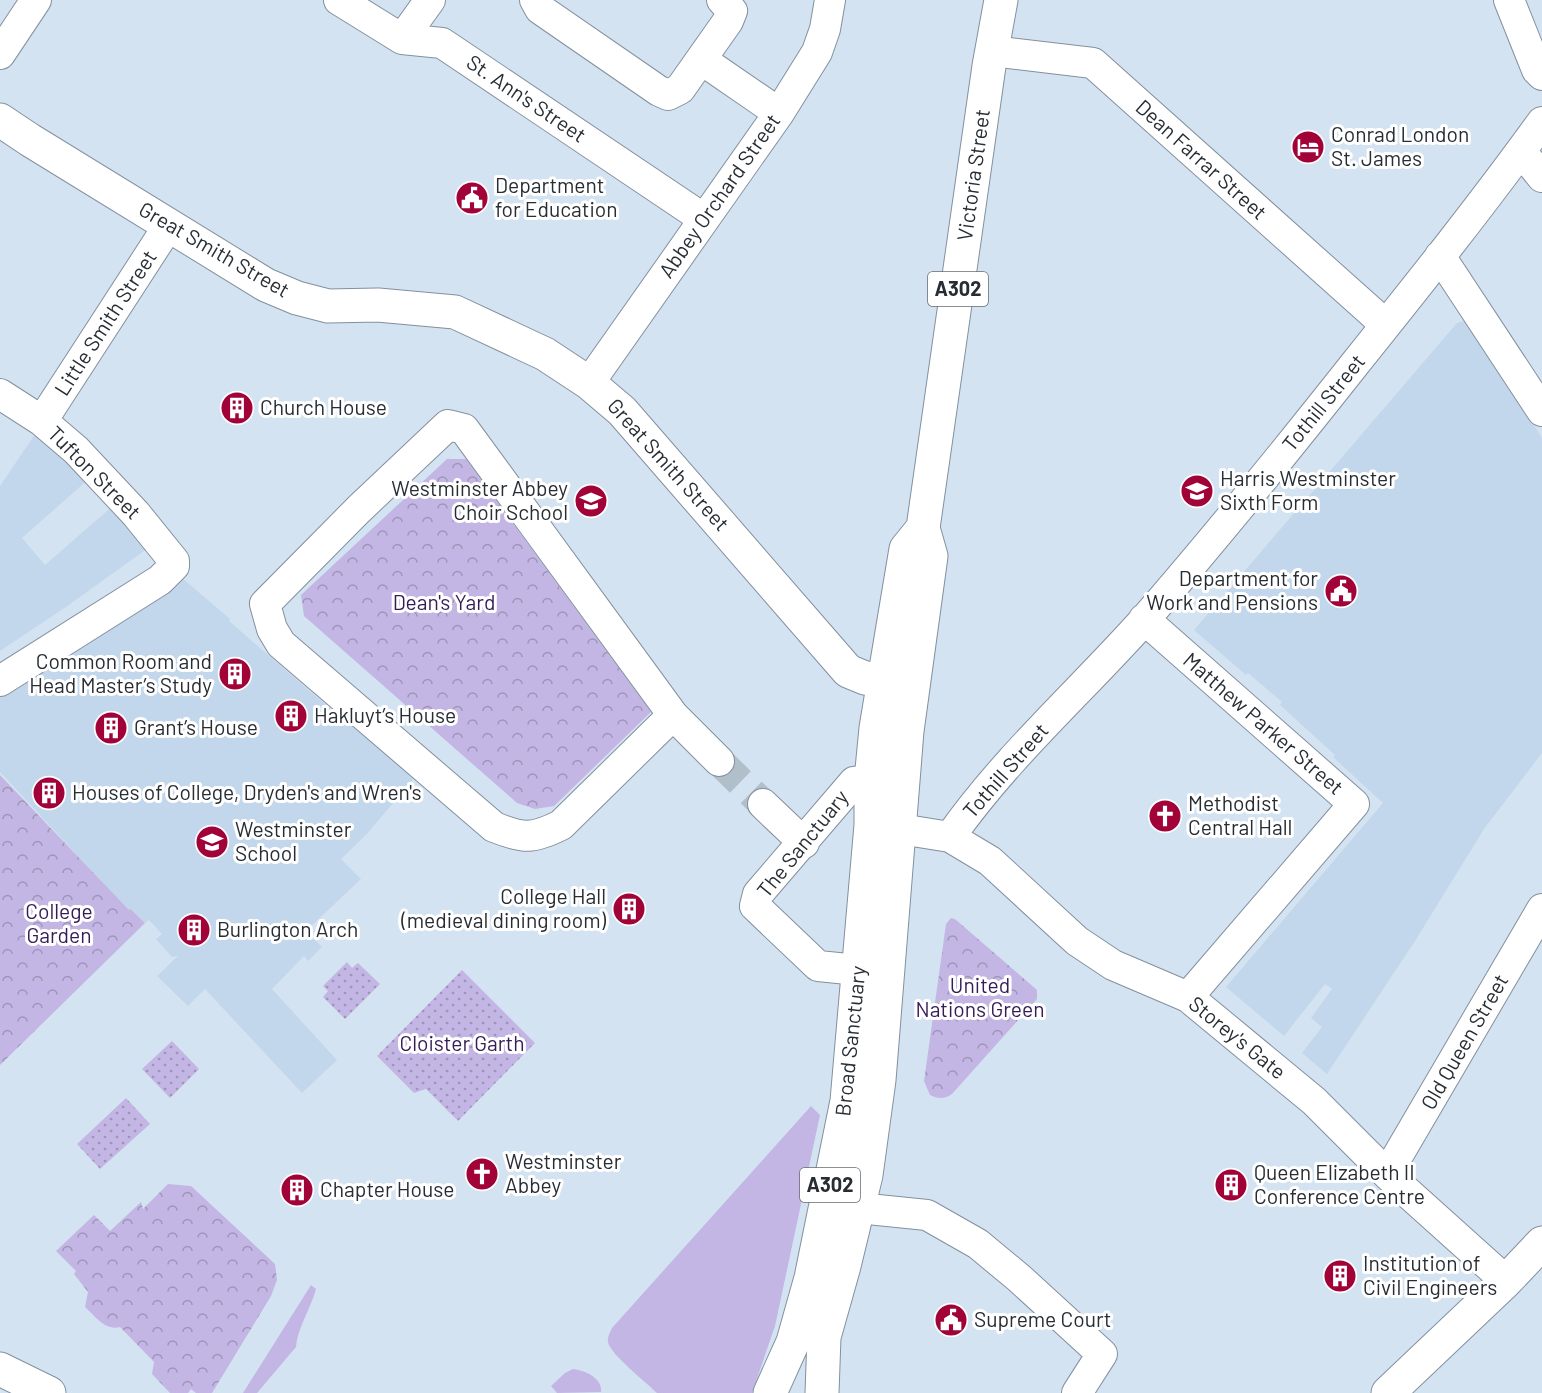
<svg xmlns="http://www.w3.org/2000/svg" width="1542" height="1393" font-family="Barlow,sans-serif">
<style>
.built{fill:#c2d7eb}
.grass{fill:#c3b6e4}
.park{fill:url(#park-crowns)}
.garden{fill:url(#garden-dots)}
.lines{fill:none;stroke-linecap:round;stroke-linejoin:round}
.minor-tunnel{stroke:#b1bfcb;stroke-width:30;stroke-dasharray:30 15;stroke-linecap:butt}
.minor-casing{stroke:#83909e;stroke-width:32}
.tertiary-casing{stroke:#83909e;stroke-width:35}
.secondary-casing{stroke:#83909e;stroke-width:35}
.primary-casing{stroke:#83909e;stroke-width:35}
.minor{stroke:#fff;stroke-width:30}
.tertiary{stroke:#fff;stroke-width:33}
.secondary{stroke:#fff;stroke-width:33}
.primary{stroke:#fff;stroke-width:33}
.labels{text-anchor:middle;stroke-width:6;stroke-linejoin:round;paint-order:stroke}
.shield{fill:#fff;stroke:#686c70;stroke-width:1.5}
.shield-label{font-size:20px;font-weight:bold;fill:#272d32}
.street-label{font-size:21px;fill:#272d32;stroke:#fff}
.poi-label{font-size:21px;fill:#272d32;stroke:#fff;text-anchor:start}
.park-label{font-size:21px;fill:#341c58;stroke:#fff}
</style>
<defs>
<pattern id="park-crowns" width="20" height="18" patternUnits="userSpaceOnUse" patternTransform="scale(1.5)"><rect width="20" height="18" fill="#c3b6e4"/><path d="M2 6a3 3 0 1 1 6 0M12 15a3 3 0 1 1 6 0" fill="none" stroke="#9e94b9"/></pattern>
<pattern id="garden-dots" width="8" height="8" patternUnits="userSpaceOnUse" patternTransform="scale(1.5)"><rect width="8" height="8" fill="#c3b6e4"/><path d="M2 2h.1M6 6h.1" fill="none" stroke="#9e94b9" stroke-width="1.8" stroke-linecap="round"/></pattern>
</defs>
<rect width="100%" height="100%" fill="#d4e3f1"/>
<!-- built -->
<path class="built" d="M1468 320 1542 438V753L1484 829 1415 941 1327 1074 1302 1053 1322 1027 1311 1018 1332 989 1325 984 1284 1036 1226 987 1383 803 1333 757 1335 755 1280 705 1282 702 1248 673 1246 675 1194 630 1457 323Z
M40 427 91 477 22 538 45 565 115 504 148 548 66 607 0 651V486Z
M181 577 230 619 229 621 342 719H348L350 724 415 777 366 835 341 859 361 879 306 931 322 947 308 961 304 956 272 989 337 1060 302 1093 205 989 188 1006 157 976 178 956 172 957 156 939 162 934 149 920 145 923 132 909 129 911 0 772V695Z"/>
<!-- grass -->
<path class="grass" d="M811 1106 820 1115 775 1326 752 1393H657C647 1383 610 1354 608 1342 607 1337 610 1333 612 1328Z
M311 1285 316 1289C311 1308 297 1329 296 1347L257 1393H243Z
M573 1369C584 1370 603 1378 601 1392L557 1393 551 1386 565 1373Z"/>
<!-- park -->
<path class="park" d="M447 459H466L651 712 554 806 535 809 517 803 304 616 301 595Z
M0 775 129 910 131 909 145 923 0 1065Z
M951 918 955 919 1037 990V999L952 1094C945 1099 938 1099 930 1095L924 1081 946 924Z
M168 1184 191 1186 275 1264 277 1280 271 1296 212 1393H196L191 1389 188 1393H170L152 1374 154 1362 120 1327C105 1331 95 1316 85 1307L88 1292 74 1274 76 1271 56 1251 94 1215 110 1231 141 1202 143 1209Z"/>
<!-- garden -->
<path class="garden" d="M347 962 352 968 358 963 380 984 345 1019 323 997 328 991 323 986Z
M462 970 535 1043 458 1121 426 1089 414 1093 377 1056Z
M172 1041 199 1069 170 1098 142 1069Z
M126 1098 150 1124 100 1169 77 1144Z"/>
<g class="lines">
<!-- minor-tunnel -->
<path class="minor-tunnel" d="M719 761 763 804"/>
<!-- minor casing -->
<g class="minor-casing">
<path id="minor" d="M339 0 402 39 442 43 704 219
M535 0 540 9 659 91 668 95 680 89 728 21 732 11 722 0
M1509 0 1537 70 1542 75
M402 39 430 0
M992 51 1093 63 1386 325
M0 54 36 0
M702 60 779 113
M1521 151 1542 177
M1440 256 1542 411
M589 383 779 113 817 52 825 29 830 0
M0 394 42 421 76 450 136 514 174 561V566L160 580 0 681
M42 421 169 225
M1144 619 1354 804 1188 997
M673 715 561 825C533 839 524 839 494 827L281 644 272 629 265 604 359 509 448 425 464 429 673 715 719 761
M763 804 804 843
M875 825 950 837 990 861 1077 941 1113 965 1188 997 1314 1101 1387 1174 1506 1281
M950 837C1006 757 1081 691 1146 618 1217 536 1286 451 1354 365 1418 285 1482 205 1542 122
M858 970 818 966 755 906 758 894 854 782 871 780
M1387 1174 1542 909
M858 1208 927 1215 978 1244 1019 1278 1102 1354 1077 1393"/>
</g>
<!-- tertiary casing -->
<g class="tertiary-casing">
<path id="tertiary" d="M1388 1393 1506 1281 1542 1243"/>
</g>
<!-- secondary casing -->
<g class="secondary-casing">
<path id="secondary" d="M0 120 30 140 266 285 297 298 328 306 378 305 455 312 545 354 589 383 622 411 848 671 865 678 911 683"/>
</g>
<!-- primary casing -->
<g class="primary-casing">
<path id="primary" d="M0 1369 49 1393
M770 1393 793 1342 811 1278 847 1101 871 825V780L876 728 906 549 923 528
M822 1393 824 1337 844 1266 858 1208 866 1175 879 1080 907 731 931 556 923 528 989 66 1001 0"/>
</g>
<!-- minor -->
<use href="#minor" class="minor"/>
<!-- tertiary -->
<use href="#tertiary" class="tertiary"/>
<!-- secondary -->
<use href="#secondary" class="secondary"/>
<!-- primary -->
<use href="#primary" class="primary"/>
</g>
<!-- icons -->
<defs>
<g id="hotel-disc" transform="scale(1.725)"><circle r="9.5" fill="#a10238" stroke="#fff"/><path d="M-6-4.5h1.5V1H6V5H4.5V3h-9V5H-6ZM-4 0a1.8 1.8 0 1 1 3.6 0ZM.5 0V-2.5h3Q6-2.5 6 0Z" fill="#fff"/></g>
<g id="civic-disc" transform="scale(1.725)"><circle r="9.5" fill="#a10238" stroke="#fff"/><path d="M-.6-6.5H3V-4.5H.6V-3L4-1V1h2V6H-6V1h2V-1L-.6-3ZM-1.2 2.5V6h2.4V2.5Z" fill="#fff"/></g>
<g id="building-disc" transform="scale(1.725)"><circle r="9.5" fill="#a10238" stroke="#fff"/><path d="M-4-6H4V6H1V3H-1V6H-4ZM-2.5-4.3h1.7v1.8h-1.7ZM.8-4.3h1.7v1.8H.8ZM-2.5-1h1.7V.8h-1.7ZM.8-1h1.7V.8H.8Z" fill="#fff"/></g>
<g id="university-disc" transform="scale(1.725)"><circle r="9.5" fill="#a10238" stroke="#fff"/><path d="M0-5L7-2L0 1L-7-2ZM-4 1L0 2.5L4 1V4Q0 6-4 4Z" fill="#fff"/></g>
<g id="school-disc" transform="scale(1.725)"><circle r="9.5" fill="#a10238" stroke="#fff"/><path d="M0-5L7-2L0 1L-7-2ZM-4 1L0 2.5L4 1V4Q0 6-4 4Z" fill="#fff"/></g>
<g id="church-disc" transform="scale(1.725)"><circle r="9.5" fill="#a10238" stroke="#fff"/><path d="M-1.2-6h2.4v3.5h3.3v2.4h-3.3V6h-2.4V-.1h-3.3v-2.4h3.3Z" fill="#fff"/></g>
</defs>
<g fill-rule="evenodd">
<use href="#hotel-disc" x="1308" y="147"/>
<use href="#civic-disc" x="472" y="198"/>
<use href="#building-disc" x="237" y="408"/>
<use href="#university-disc" x="1197" y="491"/>
<use href="#school-disc" x="591" y="501"/>
<use href="#civic-disc" x="1341" y="591"/>
<use href="#building-disc" x="235" y="674"/>
<use href="#building-disc" x="291" y="716"/>
<use href="#building-disc" x="111" y="728"/>
<use href="#building-disc" x="49" y="793"/>
<use href="#church-disc" x="1165" y="816"/>
<use href="#school-disc" x="212" y="842"/>
<use href="#building-disc" x="629" y="909"/>
<use href="#building-disc" x="194" y="930"/>
<use href="#church-disc" x="482" y="1174"/>
<use href="#building-disc" x="1231" y="1185"/>
<use href="#building-disc" x="297" y="1190"/>
<use href="#building-disc" x="1340" y="1276"/>
<use href="#civic-disc" x="951" y="1320"/>
</g>
<g class="labels">
<!-- shield labels -->
<g class="shield">
<rect x="928" y="272" width="60" height="34" rx="4.5"/>
<rect x="800" y="1168" width="60" height="34" rx="4.5"/>
</g>
<g class="shield-label">
<text x="958" y="296">A302</text>
<text x="830" y="1192">A302</text>
</g>
<!-- street labels -->
<g class="street-label">
<text transform="translate(526 99) rotate(34)" y="7">St. Ann's Street</text>
<text transform="translate(1201 160) rotate(42)" y="7">Dean Farrar Street</text>
<text transform="translate(974 175) rotate(-82)" y="7">Victoria Street</text>
<text transform="translate(720 196) rotate(-55)" y="7">Abbey Orchard Street</text>
<text transform="translate(214 250) rotate(30)" y="7">Great Smith Street</text>
<text transform="translate(106 323) rotate(-57)" y="7">Little Smith Street</text>
<text transform="translate(1324 403) rotate(-51)" y="7">Tothill Street</text>
<text transform="translate(668 465) rotate(48)" y="7">Great Smith Street</text>
<text transform="translate(94 473) rotate(45)" y="7">Tufton Street</text>
<text transform="translate(1263 724) rotate(41)" y="7">Matthew Parker Street</text>
<text transform="translate(1006 771) rotate(-49)" y="7">Tothill Street</text>
<text transform="translate(803 844) rotate(-51)" y="7">The Sanctuary</text>
<text transform="translate(1237 1038) rotate(39)" y="7">Storey's Gate</text>
<text transform="translate(851 1041) rotate(-84)" y="7">Broad Sanctuary</text>
<text transform="translate(1465 1042) rotate(-60)" y="7">Old Queen Street</text>
</g>
<!-- poi labels -->
<g class="poi-label">
<text x="1331" y="142">Conrad London<tspan x="1331" dy="24">St. James</tspan></text>
<text x="495" y="193">Department<tspan x="495" dy="24">for Education</tspan></text>
<text x="260" y="415">Church House</text>
<text x="1220" y="486">Harris Westminster<tspan x="1220" dy="24">Sixth Form</tspan></text>
<text x="568" y="496" text-anchor="end">Westminster Abbey<tspan x="568" dy="24">Choir School</tspan></text>
<text x="1318" y="586" text-anchor="end">Department for<tspan x="1318" dy="24">Work and Pensions</tspan></text>
<text x="212" y="669" text-anchor="end">Common Room and<tspan x="212" dy="24">Head Master’s Study</tspan></text>
<text x="314" y="723">Hakluyt’s House</text>
<text x="134" y="735">Grant’s House</text>
<text x="72" y="800">Houses of College, Dryden's and Wren's</text>
<text x="1188" y="811">Methodist<tspan x="1188" dy="24">Central Hall</tspan></text>
<text x="235" y="837">Westminster<tspan x="235" dy="24">School</tspan></text>
<text x="606" y="904" text-anchor="end">College Hall<tspan x="606" dy="24">(medieval dining room)</tspan></text>
<text x="217" y="937">Burlington Arch</text>
<text x="505" y="1169">Westminster<tspan x="505" dy="24">Abbey</tspan></text>
<text x="1254" y="1180">Queen Elizabeth II<tspan x="1254" dy="24">Conference Centre</tspan></text>
<text x="320" y="1197">Chapter House</text>
<text x="1363" y="1271">Institution of<tspan x="1363" dy="24">Civil Engineers</tspan></text>
<text x="974" y="1327">Supreme Court</text>
</g>
<!-- park labels -->
<g class="park-label">
<text x="444" y="610">Dean's Yard</text>
<text x="59" y="919">College<tspan x="59" dy="24">Garden</tspan></text>
<text x="980" y="993">United<tspan x="980" dy="24">Nations Green</tspan></text>
<text x="462" y="1051">Cloister Garth</text>
</g>
</g>
</svg>
